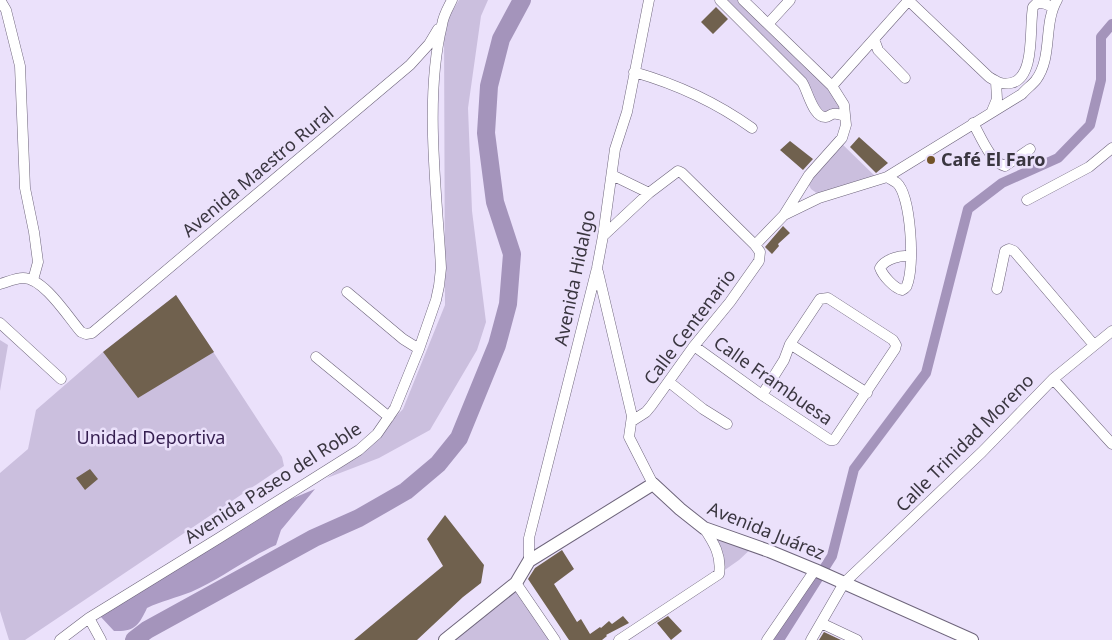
<svg xmlns="http://www.w3.org/2000/svg" width="1112" height="640" font-family="'Noto Sans',sans-serif">
<style>
.green{fill:#cbbfde}
.forest{fill:#ab9bc3}
.lines{fill:none;stroke-linecap:round;stroke-linejoin:round}
.canal{stroke:#a494bb;stroke-width:10}
.river{stroke:#a494bb;stroke-width:18}
.building{fill:#70614e}
.minor-casing{stroke:#6e657b;stroke-width:11}
.major-casing{stroke:#6e657b;stroke-width:14}
.minor{stroke:#fff;stroke-width:10}
.major{stroke:#fff;stroke-width:12}
.poi-dot{fill:#725328;stroke:#ebe1fb;stroke-width:2}
.labels{text-anchor:middle;stroke-width:5;stroke-linejoin:round;paint-order:stroke}
.poi-label{font-size:18px;font-weight:bold;fill:#3a3640;stroke:#ebe1fb;text-anchor:start}
.street-label{font-size:18px;fill:#3a3640;stroke:#ebe1fb}
.park-label{font-size:18px;fill:#351e50;stroke:#ebe1fb}
</style>
<rect width="100%" height="100%" fill="#ebe1fb"/>
<!-- green -->
<path class="green" d="M459 0H488L481 16 468 108 472 211 486 322 477 350 430 430 379 458 327 478 362 452 403 409 445 305 444 25Z
M720 0H743L832 86 845 116 825 117 807 90Z
M839 141 878 179 818 194 811 189 808 183Z
M176 295 282 457 284 466 25 640H9L0 611V473L28 449 36 410 103 352Z
M0 340 8 345 0 391Z
M704 528 754 546 739 560 719 574 721 564Z
M516 583 555 640H445Z"/>
<!-- forest -->
<path class="forest" d="M315 489 281 530 276 545C247 558 221 579 191 592 176 598 161 601 147 608 139 625 135 632 114 631L100 616 272 507Z"/>
<g class="lines">
<!-- canal -->
<path class="canal" d="M779 640 832 556 854 469 926 373 968 209 1002 183 1058 158 1090 125 1101 80V37L1112 24"/>
<!-- river -->
<path class="river" d="M134 640 147 630 207 597 314 538 359 518 406 491 438 464 459 438 497 345 508 304 512 254 495 202 486 133 489 86 501 39 522 0"/>
</g>
<!-- building -->
<path class="building" d="M716 7 728 19 713 34 701 22Z
M859 137 888 163 876 173 850 147Z
M790 141 813 159 803 170 780 150Z
M783 226 790 233 778 244 779 246 772 254 765 247Z
M176 295 214 352 138 398 103 352Z
M90 469 98 479 85 490 76 478Z
M445 515 484 565 481 583 463 597 417 640H354L443 566 427 539Z
M562 550 574 569 554 584 577 622 581 619 590 634 600 627 601 628 609 621 612 624 623 616 629 623 606 635 607 636 602 640H569L528 579 535 568Z
M668 616 682 631 671 640 657 623Z
M824 632 841 640H819Z"/>
<g class="lines">
<!-- minor casing -->
<g class="minor-casing">
<path id="minor" d="M0 0 6 10 20 66 25 188 34 232 38 262 33 280
M720 0 802 82C808 91 813 118 826 117 828 117 831 114 833 114 837 113 842 115 845 116
M743 0 832 86 844 105 846 125 842 138 809 175 784 215
M908 0 989 77C997 82 1002 85 1011 83 1036 78 1029 26 1033 7L1037 3H1043L1053 7
M768 24 790 0
M874 39 878 50 905 78
M634 72C676 84 717 103 752 128
M832 86 908 1
M992 111 997 99 996 82
M973 123C980 135 991 163 1005 166L1030 149
M612 175 649 193
M887 177C890 179 894 181 897 183 911 196 915 267 907 285 907 287 904 289 902 290 894 288 883 276 880 268 885 259 902 254 911 257
M1027 200 1089 167 1112 148
M603 236 649 193 678 171 682 173 755 245 760 252 759 261 730 302 694 346 651 406 646 412 632 421
M755 245 784 215 819 198 887 177 1022 94C1026 89 1032 85 1036 80 1053 57 1043 24 1057 0
M598 272 632 416 629 437 653 484
M0 284C7 282 16 278 23 278 44 278 68 317 81 332L86 334 92 333 410 65 429 44 438 29
M997 289 1005 251 1009 249 1014 251 1094 345
M347 292 403 339 419 349
M0 323 61 379
M790 344 867 393
M694 346 762 395 830 440H834L895 349 896 345 893 340 828 298 820 299 790 344 784 360 762 395
M316 357 389 417
M1053 379 1112 444
M669 382 703 409 727 424
M529 561V538L597 268 603 236 615 149 627 112 649 0
M516 583 555 640
M89 618 101 640
M821 623 857 640
M60 640 89 618 219 538 359 450 377 434 395 408 419 349 436 300 439 286 441 268C437 192 424 99 442 25 443 16 448 8 452 0
M619 640 719 574C722 556 714 543 704 528
M767 640 815 570
M811 640 844 583 982 452 1053 379 1112 331"/>
</g>
<!-- major casing -->
<g class="major-casing">
<path id="major" d="M445 640 516 583 529 561 653 484 680 509 704 528 769 551 815 570 972 640"/>
</g>
<!-- minor -->
<use href="#minor" class="minor"/>
<!-- major -->
<use href="#major" class="major"/>
</g>
<!-- markers -->
<circle class="poi-dot" cx="931" cy="160" r="5"/>
<g class="labels">
<!-- poi labels -->
<g class="poi-label">
<text x="941" y="166">Café El Faro</text>
</g>
<!-- street labels -->
<g class="street-label">
<text transform="translate(258 172) rotate(-40)" y="6">Avenida Maestro Rural</text>
<text transform="translate(575 278) rotate(-78)" y="6">Avenida Hidalgo</text>
<text transform="translate(690 327) rotate(-53)" y="6">Calle Centenario</text>
<text transform="translate(773 381) rotate(35)" y="6">Calle Frambuesa</text>
<text transform="translate(965 443) rotate(-45)" y="6">Calle Trinidad Moreno</text>
<text transform="translate(273 483) rotate(-33)" y="6">Avenida Paseo del Roble</text>
<text transform="translate(766 531) rotate(22)" y="6">Avenida Juárez</text>
</g>
<!-- park labels -->
<g class="park-label">
<text x="151" y="444">Unidad Deportiva</text>
</g>
</g>
</svg>
